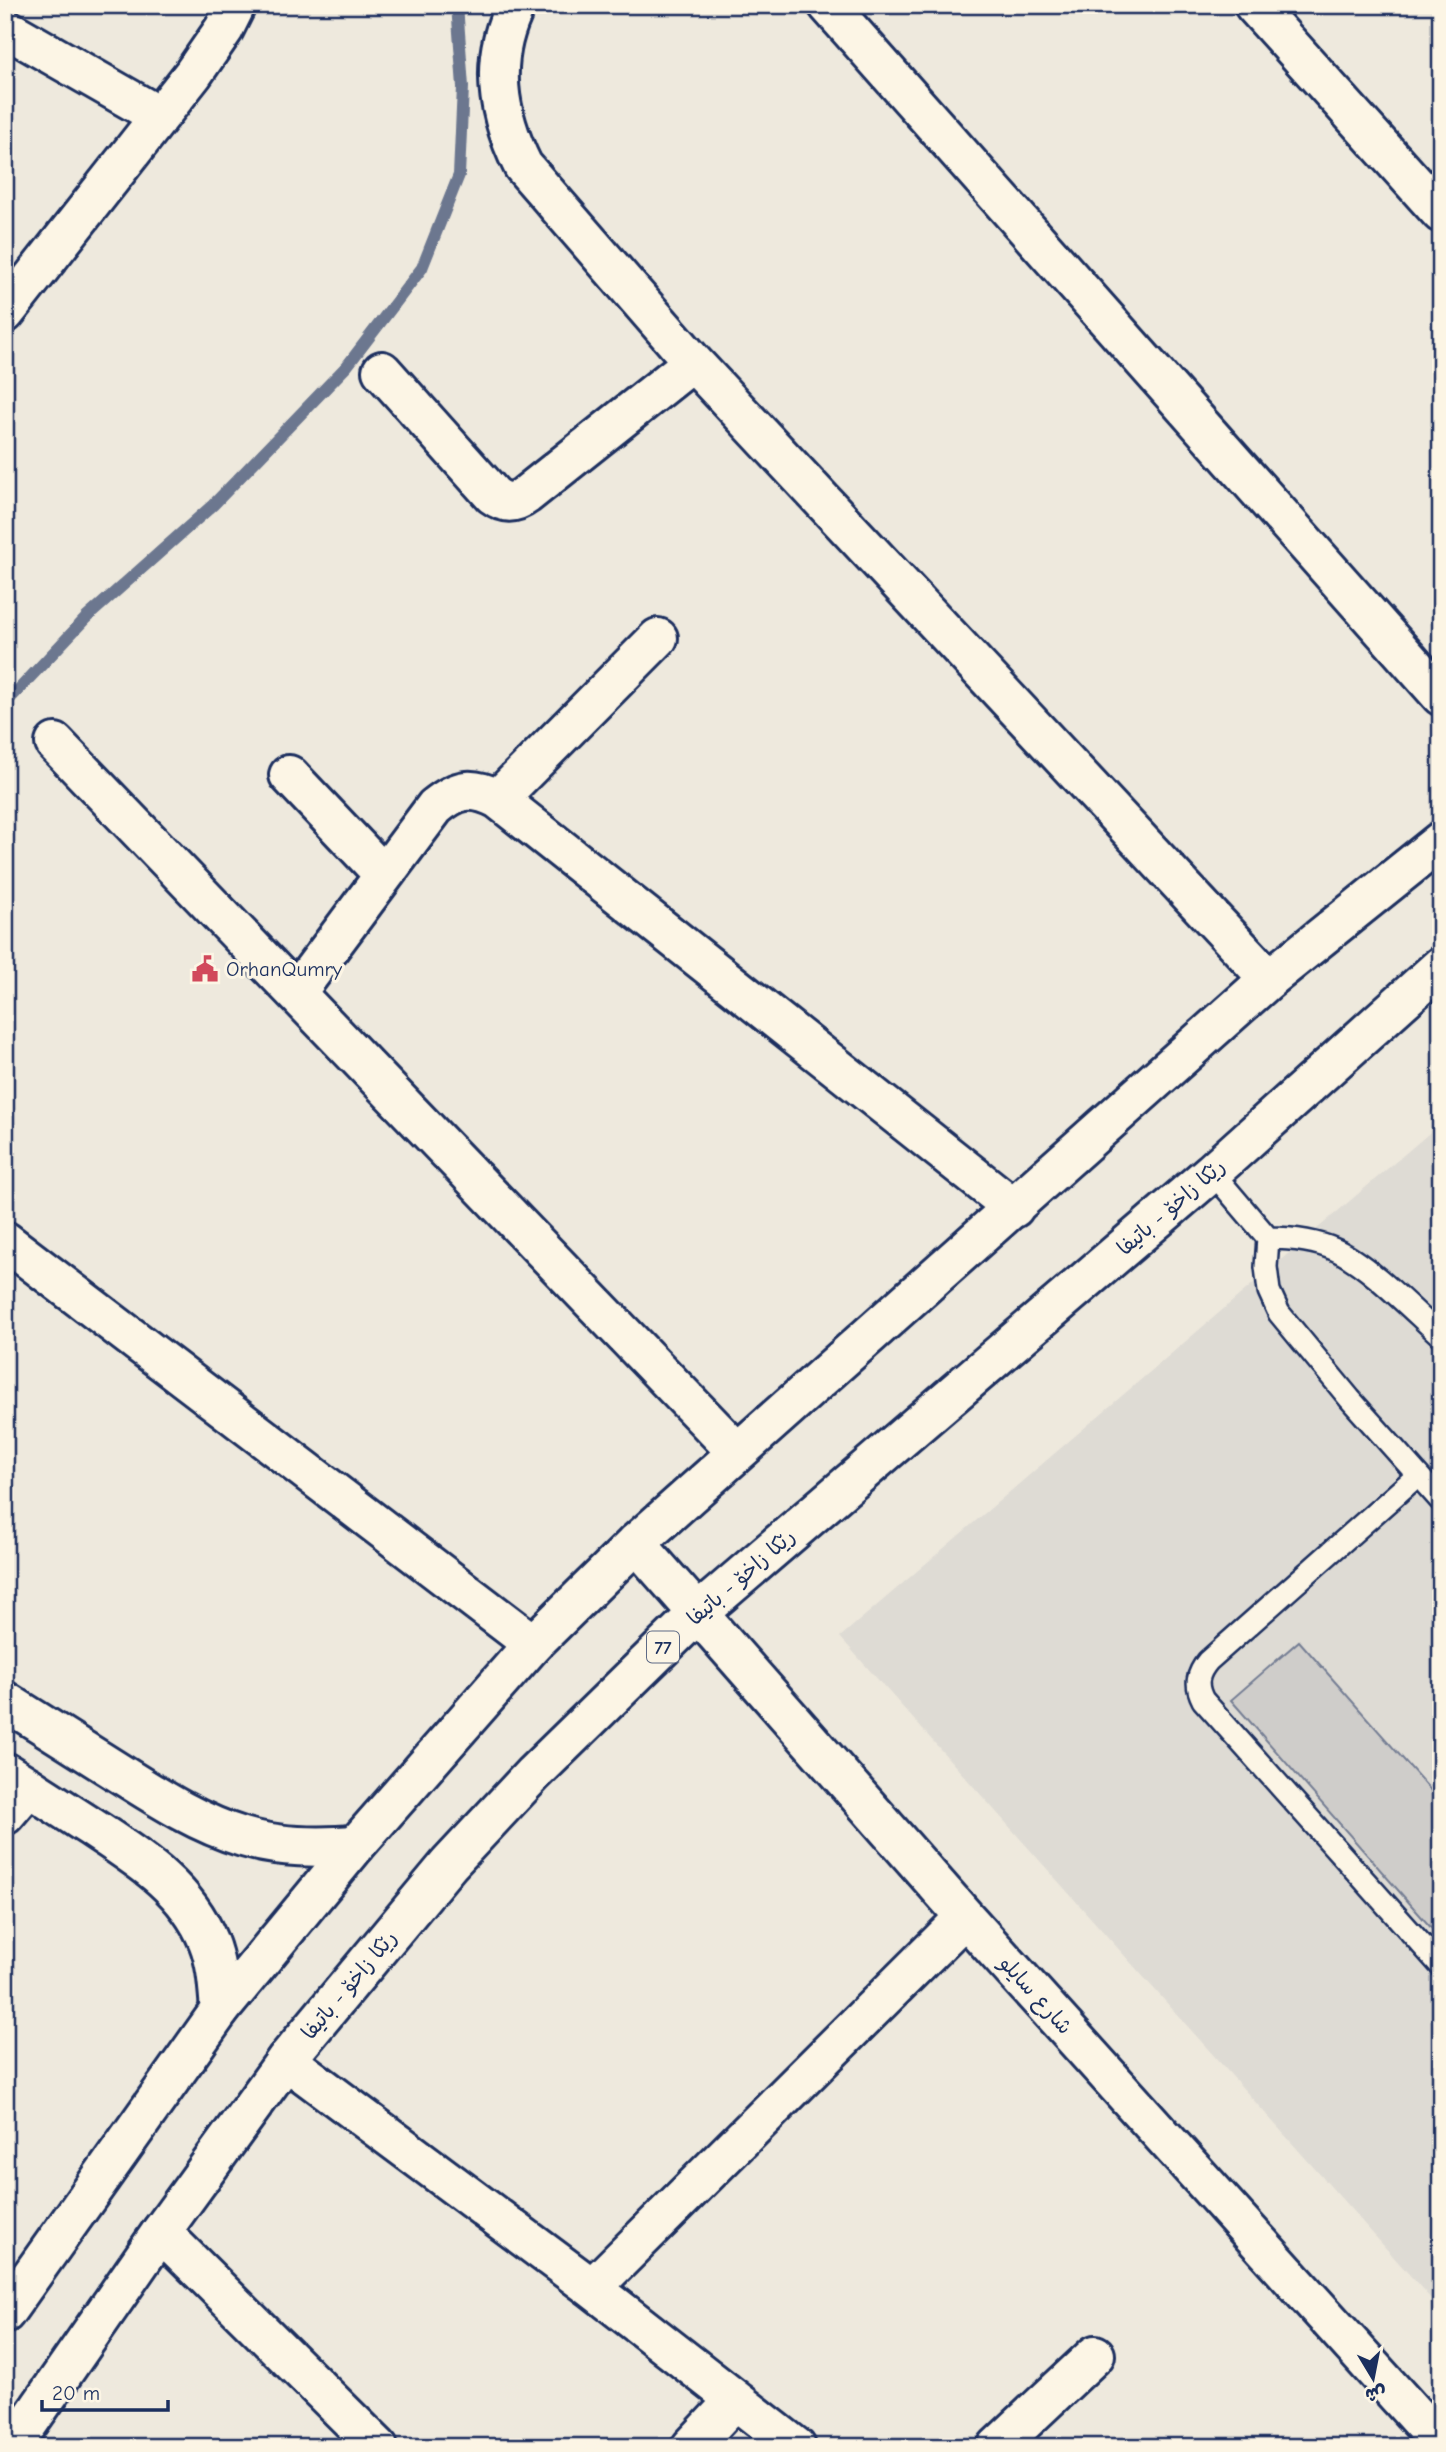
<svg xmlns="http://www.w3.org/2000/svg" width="1446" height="2452" font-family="'Comic Neue','Playpen Sans Arabic',sans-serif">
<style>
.built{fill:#dedbd4}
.green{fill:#cfcdca;stroke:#757e94;stroke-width:2}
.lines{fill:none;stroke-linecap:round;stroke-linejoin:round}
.stream{stroke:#6c778f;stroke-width:12}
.service-casing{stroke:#1b2f5e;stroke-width:26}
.minor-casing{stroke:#1b2f5e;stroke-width:44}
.primary-casing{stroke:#1b2f5e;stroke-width:44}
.trunk-casing{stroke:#1b2f5e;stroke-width:44}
.service{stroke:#fcf5e5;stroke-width:21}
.minor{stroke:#fcf5e5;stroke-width:38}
.primary{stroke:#fcf5e5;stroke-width:38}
.trunk{stroke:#fcf5e5;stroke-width:38}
.labels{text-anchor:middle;stroke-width:6;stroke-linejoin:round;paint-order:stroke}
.shield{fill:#fcf5e5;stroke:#5e6a86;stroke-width:2}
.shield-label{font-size:19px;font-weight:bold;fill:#1b2f5e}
.poi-label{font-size:21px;fill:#1b2f5e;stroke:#fcf5e5;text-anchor:start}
.street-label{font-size:21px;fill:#1b2f5e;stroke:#fcf5e5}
</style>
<rect width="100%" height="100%" fill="#eee9dd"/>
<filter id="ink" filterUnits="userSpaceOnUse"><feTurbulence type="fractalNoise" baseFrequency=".0143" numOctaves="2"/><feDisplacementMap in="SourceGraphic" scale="14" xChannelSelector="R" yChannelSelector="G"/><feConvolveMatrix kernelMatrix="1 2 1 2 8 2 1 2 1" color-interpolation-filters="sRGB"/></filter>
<g filter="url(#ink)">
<!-- built -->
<path class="built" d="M1441 1123V2310L840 1637Z"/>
<!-- green -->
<path class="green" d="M1299 1641 1441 1802V1939L1231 1700Z"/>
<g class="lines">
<!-- stream -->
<path class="stream" d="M5 704 86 618 213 505 347 366 422 268 459 175 463 87 457 5"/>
<!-- service casing -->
<g class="service-casing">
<path id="service" d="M1212 1172 1268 1238 1266 1267 1269 1291 1279 1313 1350 1399 1441 1501
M1268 1238C1291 1238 1314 1240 1336 1250 1369 1265 1413 1311 1441 1336
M1418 1475 1208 1661C1197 1674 1195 1685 1203 1700L1441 1966"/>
</g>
<!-- minor casing -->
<g class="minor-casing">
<path id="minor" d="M516 5C488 60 497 114 523 166L693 362 1269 979
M828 5 1441 696
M1254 5 1441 213
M5 28 159 116
M5 313 193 74 224 29 236 5
M382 371 493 495C505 504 514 504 526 495L693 362
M55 743 737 1452
M289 775 384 875
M498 799 658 638
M296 993 435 807C458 788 472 786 498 799L1014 1208
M5 1241 533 1644
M636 1543 965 1917 1441 2444
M5 1815 29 1787
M286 2060 592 2288 796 2447
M161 2232 378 2447
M592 2288 965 1917
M691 2447 734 2401
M997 2447 1095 2355"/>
</g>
<!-- primary casing -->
<g class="primary-casing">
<path id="primary" d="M5 1701C45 1726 85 1751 124 1776 162 1800 200 1824 243 1837 280 1848 318 1848 356 1845
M5 1772C34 1790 63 1809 91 1827 138 1858 186 1887 208 1941 217 1963 218 1987 220 2010"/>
</g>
<!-- trunk casing -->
<g class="trunk-casing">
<path id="trunk" d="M5 2313 220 2010 356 1845 533 1644 636 1543 1269 979 1441 841
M12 2447 161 2232 286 2060 449 1864 533 1774 697 1614 1212 1172 1441 966"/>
</g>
<!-- service -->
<use href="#service" class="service"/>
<!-- minor -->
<use href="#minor" class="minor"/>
<!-- primary -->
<use href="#primary" class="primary"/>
<!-- trunk -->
<use href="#trunk" class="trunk"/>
</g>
</g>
<!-- icons -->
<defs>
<g id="civic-bare" transform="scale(2.1)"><path d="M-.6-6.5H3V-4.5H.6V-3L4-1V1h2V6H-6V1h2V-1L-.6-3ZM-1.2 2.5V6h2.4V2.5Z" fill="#d1495b" stroke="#fcf5e5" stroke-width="2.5" paint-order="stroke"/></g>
</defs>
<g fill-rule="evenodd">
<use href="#civic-bare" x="205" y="969"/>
</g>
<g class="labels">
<!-- shield labels -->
<rect class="shield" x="647" y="1631.5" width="32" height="31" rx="5"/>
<g class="shield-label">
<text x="663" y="1654">77</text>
</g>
<!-- poi labels -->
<g class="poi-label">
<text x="226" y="976">OrhanQumry</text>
</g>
<!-- street labels -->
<g class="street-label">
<text transform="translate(1171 1207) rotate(-41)" y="7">رێکا زاخۆ - باتیفا</text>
<text transform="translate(741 1577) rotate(-41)" y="7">رێکا زاخۆ - باتیفا</text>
<text transform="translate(349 1985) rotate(-50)" y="7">رێکا زاخۆ - باتیفا</text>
<text transform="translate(1036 1995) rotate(48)" y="7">شارع سايلو</text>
</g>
</g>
<!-- margin -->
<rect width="1446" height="2452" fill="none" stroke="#fcf5e5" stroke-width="28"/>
<rect x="14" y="14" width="1418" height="2424" fill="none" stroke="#1b2f5e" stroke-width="2.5" filter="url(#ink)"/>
<!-- north arrow -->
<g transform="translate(1373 2378) rotate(170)" stroke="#fcf5e5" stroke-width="5" paint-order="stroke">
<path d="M0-5L12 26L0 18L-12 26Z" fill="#1b2f5e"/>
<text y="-10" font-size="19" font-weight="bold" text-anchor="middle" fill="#1b2f5e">ش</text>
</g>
<!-- scale -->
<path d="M42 2400v10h126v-10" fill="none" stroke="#1b2f5e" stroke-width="3.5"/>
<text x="52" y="2400" font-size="21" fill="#1b2f5e" stroke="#fcf5e5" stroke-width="5" paint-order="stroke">20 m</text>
</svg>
